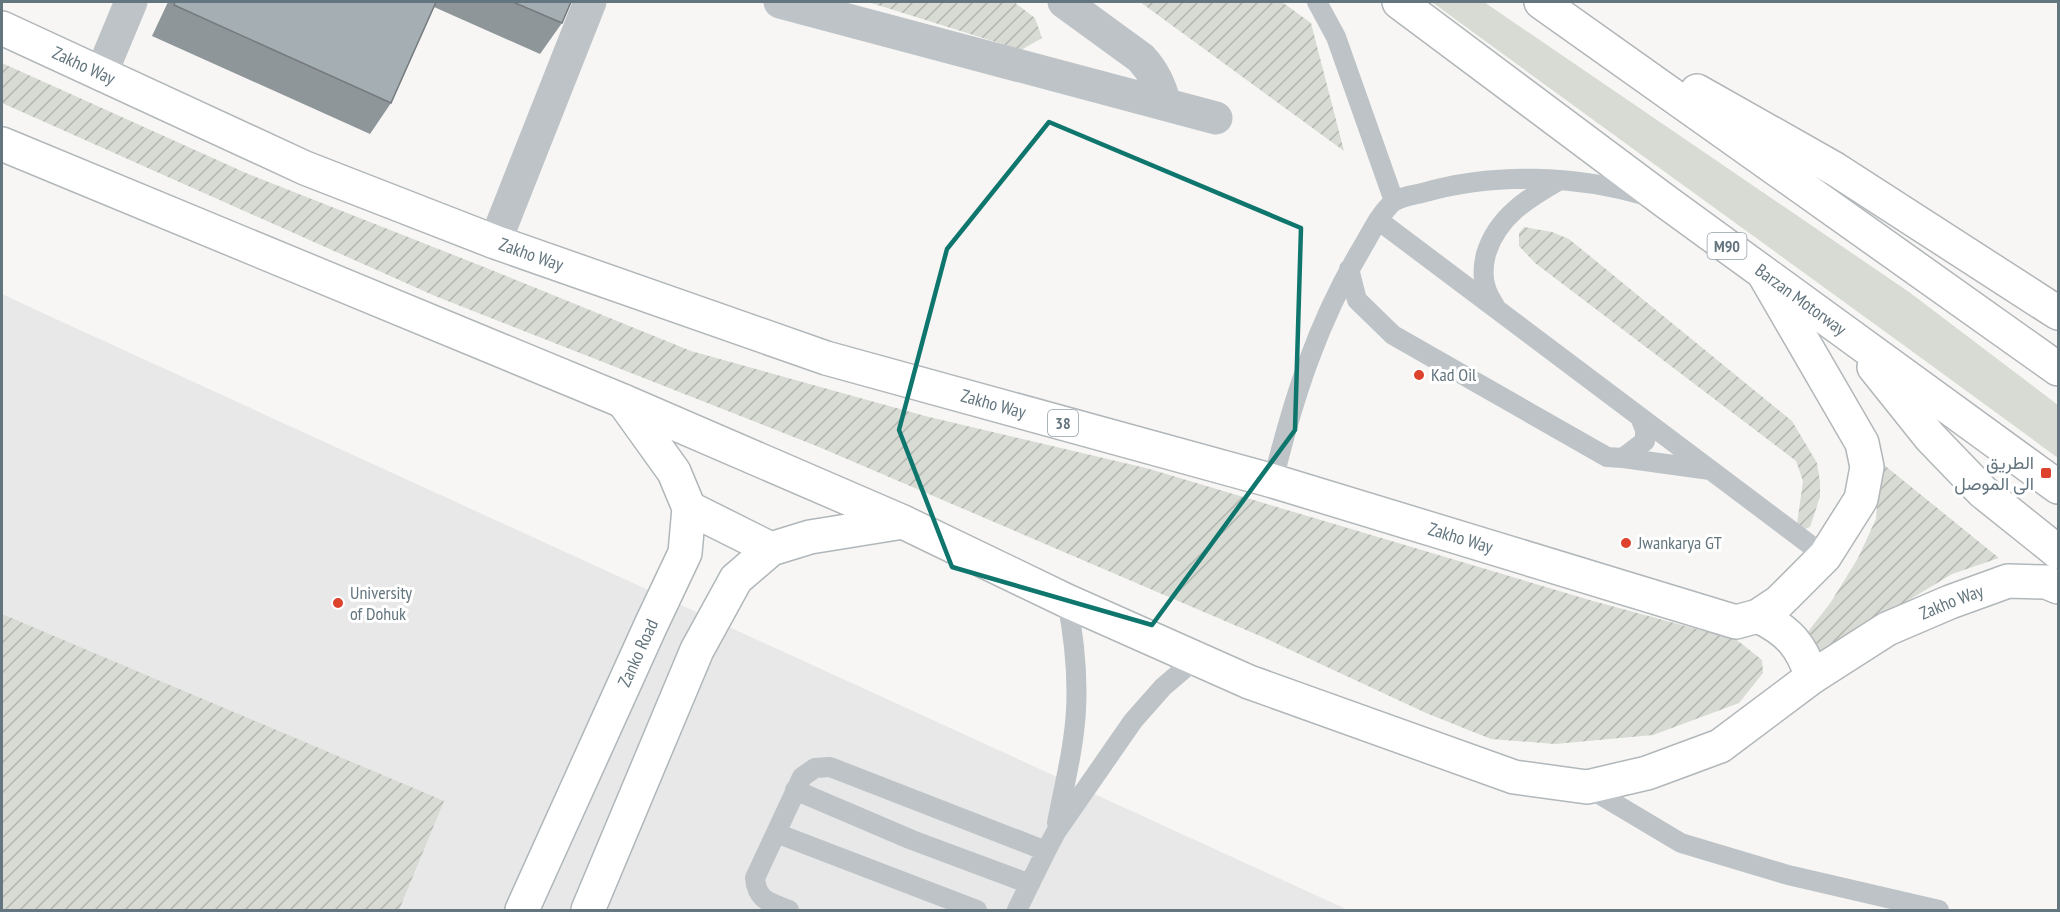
<svg xmlns="http://www.w3.org/2000/svg" width="2060" height="912" font-family="'PT Sans Narrow',Vazirmatn,sans-serif">
<style>
.built{fill:#e7e8e7}
.park{fill:#d7dbd3}
.garden{fill:url(#garden-furrows)}
.lines{fill:none;stroke-linecap:round;stroke-linejoin:round}
.secondary-casing{stroke:#b0b7ba;stroke-width:36}
.primary-casing{stroke:#b1b7ba;stroke-width:36}
.highway-casing{stroke:#b1b6b9;stroke-width:36}
.lane{stroke:#bdc3c6;stroke-width:20}
.street{stroke:#bdc3c6;stroke-width:33}
.secondary{stroke:#fff;stroke-width:33}
.primary{stroke:#fff;stroke-width:33}
.highway{stroke:#fff;stroke-width:33}
.wall{fill:#8e969a}
.building{fill:#a5afb3;stroke:#747a7d;stroke-width:1.5}
.marked{fill:none;stroke:#0f766e;stroke-width:4.5;stroke-linejoin:round}
.poi-dot{fill:#dd422d;stroke:#fff;stroke-width:2}
.labels{text-anchor:middle;stroke-width:6;stroke-linejoin:round;paint-order:stroke}
.shield{fill:#fff;stroke:#929ea5;stroke-width:1.5}
.shield-label{font-size:16px;font-weight:bold;fill:#63757e}
.street-label{font-size:18px;fill:#63757e;stroke:#fff}
.poi-label{font-size:18px;fill:#63757e;stroke:#fff;text-anchor:start}
</style>
<defs>
<pattern id="garden-furrows" width="10" height="10" patternUnits="userSpaceOnUse" patternTransform="scale(1.5)"><rect width="10" height="10" fill="#d7dbd3"/><path d="M-1 1l2-2M0 10L10 0M9 11l2-2" fill="none" stroke="#b2b6b0"/></pattern>
</defs>
<rect width="100%" height="100%" fill="#f7f6f4"/>
<!-- built -->
<path class="built" d="M2 294 47 315 1348 910H2Z"/>
<!-- park -->
<path class="park" d="M1432 2H1484L1909 292 2058 405V458C1850 305 1640 155 1432 2Z"/>
<!-- garden -->
<path class="garden" d="M868 2H1014L1035 18 1042 38 1021 50Z
M1140 2H1282L1311 23 1344 151Z
M2 63 246 173 484 267 691 351 925 416 1146 468 1593 601 1737 640 1762 660 1763 673 1739 703 1653 735 1555 744 1491 739 1426 713 1267 639 819 447 435 296 2 103Z
M1524 227 1552 232 1569 239 1792 421 1817 463 1820 482V497L1810 527 1805 529 1797 524 1803 481 1796 461 1535 263 1519 246V233Z
M1878 460 1999 558 1952 574 1904 603 1821 666 1820 649 1807 642H1800L1831 602 1858 558 1876 519 1879 485Z
M2 614 444 801 399 910H2Z"/>
<g class="lines">
<!-- secondary casing -->
<g class="secondary-casing">
<g id="secondary">
<path d="M689 508 771 549"/>
<path id="s1" d="M522 910 650 627 685 553 689 508 674 472 623 401"/>
<path d="M588 910 697 650 736 579 771 549 810 537 903 522"/>
</g>
</g>
<!-- primary casing -->
<g class="primary-casing">
<g id="primary">
<path id="s2" d="M2 28 305 168 495 242 826 358 1273 481 1736 622 1758 616 1779 602 1825 556 1861 499 1867 467 1862 443 1764 274"/>
<path id="s3" d="M2 144 623 401 903 522 1067 601 1249 682 1514 777 1587 787 1647 773 1720 746 1812 677 1887 629 1950 602 2008 581 2046 582 2058 587"/>
<path d="M1758 616C1789 631 1801 645 1812 677"/>
</g>
</g>
<!-- highway casing -->
<g class="highway-casing">
<g id="highway">
<path id="s4" d="M1399 2 1665 201 2058 487"/>
<path d="M1541 2 2058 369"/>
<path d="M1697 91 1835 169 2058 313"/>
<path d="M1874 367 1930 437 1983 492 2058 552"/>
</g>
</g>
<!-- lane -->
<path class="lane" d="M1317 2 1336 37 1394 201
M1378 220 1825 556
M1349 269 1357 300 1393 335 1607 457 1623 458 1645 441V430L1640 417
M1496 308C1493 302 1489 297 1487 291 1482 279 1483 266 1486 254 1497 217 1528 198 1560 180
M1623 458 1710 470
M1273 481C1293 399 1318 321 1362 248 1371 233 1379 215 1392 203 1399 197 1413 195 1422 193 1494 172 1575 175 1647 196
M1587 787 1681 843 1788 875 1939 910
M795 790 912 840 1030 884
M1057 823C1064 786 1074 748 1076 710 1078 673 1074 637 1067 601
M776 833 977 910
M1046 851 1056 832 1133 721 1163 687 1197 658
M789 910C770 902 757 901 755 878L802 777 815 768 830 767 1046 851 1017 910"/>
<!-- street -->
<path class="street" d="M780 2 1216 118
M1064 2 1141 58C1154 72 1160 86 1165 104
M101 74 131 2
M495 242 590 2"/>
<!-- secondary -->
<use href="#secondary" class="secondary"/>
<!-- primary -->
<use href="#primary" class="primary"/>
<!-- highway -->
<use href="#highway" class="highway"/>
</g>
<!-- wall -->
<path class="wall" d="M168 2H571L562 23 540 54 434 7 391 103 370 134 152 36Z"/>
<!-- building -->
<path class="building" d="M175 2H436L391 103 174 5Z
M513 2H571L562 23Z"/>
<!-- marked area -->
<path class="marked" d="M1049 122 1301 228 1295 430 1152 625 952 567 899 430 947 249Z"/>
<!-- markers -->
<g class="poi-dot">
<circle cx="1419" cy="375" r="6"/>
<rect x="2040" y="467" width="12" height="12" rx="3"/>
<circle cx="1626" cy="543" r="6"/>
<circle cx="338" cy="603" r="6"/>
</g>
<g class="labels">
<!-- shield labels -->
<g class="shield">
<rect x="1707.5" y="233" width="39" height="26" rx="4.5"/>
<rect x="1048" y="410" width="30" height="26" rx="4.5"/>
</g>
<g class="shield-label">
<text x="1727" y="252">M90</text>
<text x="1063" y="429">38</text>
</g>
<!-- street labels -->
<g class="street-label">
<text dy="6" stroke="none"><textPath href="#s2" startOffset="90">Zakho Way</textPath></text>
<text dy="6" stroke="none"><textPath href="#s2" startOffset="576">Zakho Way</textPath></text>
<text dy="6" stroke="none"><textPath href="#s4" startOffset="500">Barzan Motorway</textPath></text>
<text dy="6" stroke="none"><textPath href="#s2" startOffset="1062">Zakho Way</textPath></text>
<text dy="6" stroke="none"><textPath href="#s2" startOffset="1548">Zakho Way</textPath></text>
<text dy="6" stroke="none"><textPath href="#s3" startOffset="2127">Zakho Way</textPath></text>
<text dy="6" stroke="none"><textPath href="#s1" startOffset="282">Zanko Road</textPath></text>
</g>
<!-- poi labels -->
<g class="poi-label">
<text x="1431" y="381">Kad Oil</text>
<text x="2034" y="469" text-anchor="end">الطريق<tspan x="2034" dy="21">الى الموصل</tspan></text>
<text x="1638" y="549">Jwankarya GT</text>
<text x="350" y="599">University<tspan x="350" dy="21">of Dohuk</tspan></text>
</g>
</g>
<!-- border -->
<rect width="2060" height="912" fill="none" stroke="#63757e" stroke-width="6"/>
</svg>
